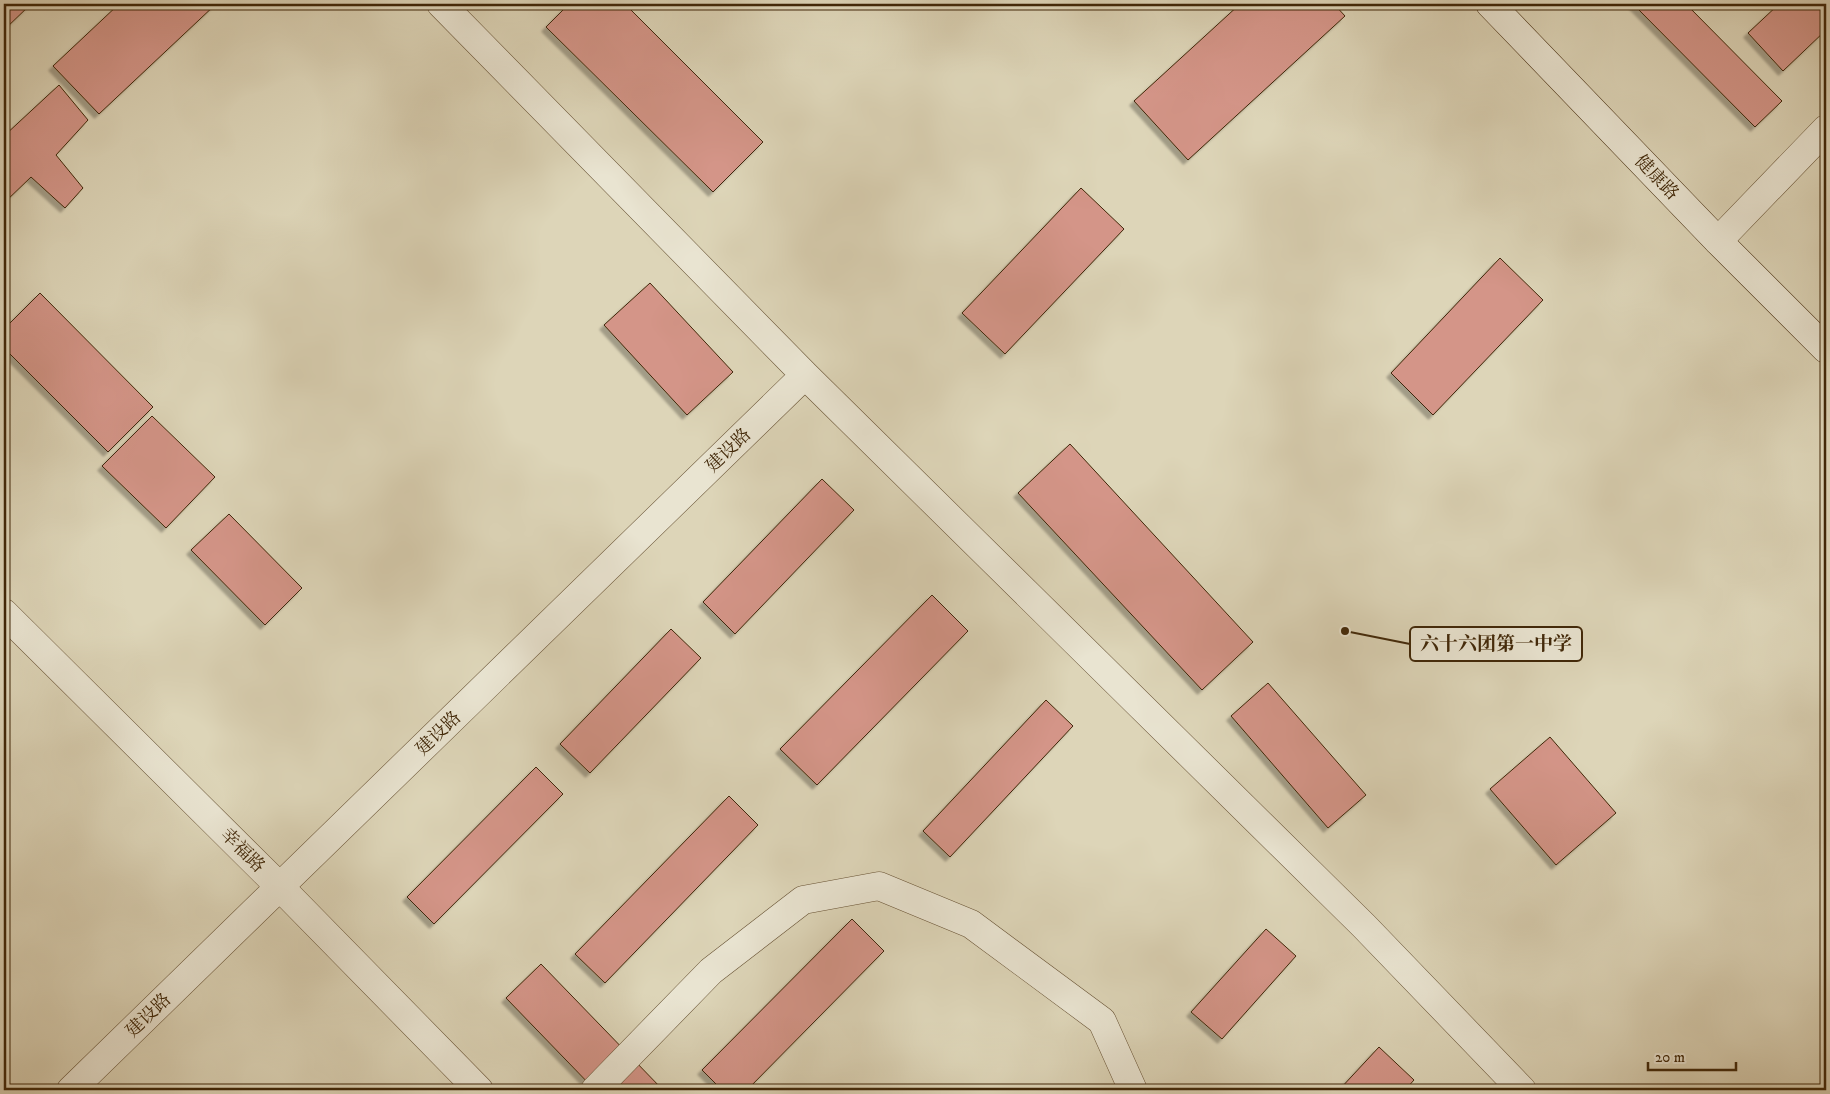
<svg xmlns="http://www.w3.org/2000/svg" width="1830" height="1094" font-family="'IM FELL DW Pica','Noto Serif SC',serif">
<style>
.building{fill:#d49588;stroke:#402708;filter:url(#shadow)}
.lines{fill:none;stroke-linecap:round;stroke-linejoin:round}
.minor-casing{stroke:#675234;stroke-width:29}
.secondary-casing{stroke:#402708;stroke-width:29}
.minor{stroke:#e9e4d1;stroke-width:28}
.secondary{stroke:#e9e4d1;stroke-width:28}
.labels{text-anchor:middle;stroke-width:4;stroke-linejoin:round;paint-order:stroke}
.street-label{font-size:18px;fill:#402708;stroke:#e9e4d1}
.leader{fill:none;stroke:#402708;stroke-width:2}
.callout-dot{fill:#402708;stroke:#e9e4d1;stroke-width:2}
.callout{fill:#e9e4d1;stroke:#402708;stroke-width:2}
.callout-label{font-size:19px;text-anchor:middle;font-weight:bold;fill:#402708}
</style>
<defs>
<filter id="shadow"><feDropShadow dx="-4.5" dy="4.5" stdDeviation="1" flood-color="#0004"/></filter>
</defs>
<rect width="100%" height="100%" fill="#ddd5b8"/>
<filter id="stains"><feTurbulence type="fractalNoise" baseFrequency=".004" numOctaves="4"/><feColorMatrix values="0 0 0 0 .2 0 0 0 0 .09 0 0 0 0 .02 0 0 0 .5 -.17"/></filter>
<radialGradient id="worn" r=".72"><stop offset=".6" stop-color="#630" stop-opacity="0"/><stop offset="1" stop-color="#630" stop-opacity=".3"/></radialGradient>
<!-- building -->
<path class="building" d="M4 4H31L4 30Z
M119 4H216L99 114 53 66Z
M569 4H625L763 142 713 192 546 27Z
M1240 4H1334L1345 16 1188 160 1134 101Z
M1633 4H1686L1782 101 1755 127Z
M1779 4H1826V30L1783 71 1748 33Z
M59 85 88 120 56 155 83 188 65 208 31 177 4 203V136Z
M1081 188 1124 229 1005 354 962 313Z
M1500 258 1543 300 1433 415 1391 373Z
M650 283 733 372 687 415 604 325Z
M40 293 153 407 108 452 4 348V329Z
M152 416 215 477 166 528 102 466Z
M1070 444 1253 642 1202 690 1018 493Z
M822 479 854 510 735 634 703 602Z
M229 514 302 588 265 625 191 550Z
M932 595 968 631 817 785 780 749Z
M671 629 701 658 590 773 560 744Z
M1268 683 1366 795 1328 828 1231 716Z
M1046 700 1073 726 950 857 923 831Z
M1550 737 1616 813 1556 865 1490 789Z
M536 767 563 794 434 924 407 897Z
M729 796 758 825 605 983 575 954Z
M852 919 884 951 747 1090H722L702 1070Z
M1266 929 1296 956 1222 1039 1191 1012Z
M541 964 663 1090H595L506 998Z
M1379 1047 1414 1080 1405 1090H1339Z"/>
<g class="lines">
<!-- minor casing -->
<g class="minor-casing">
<path id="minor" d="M441 4 805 375 1364 926 1522 1090
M1718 241 1826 129
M4 613 280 887 479 1090
M71 1090 805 375
M595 1090 711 971 803 900 879 886 971 924 1102 1021 1133 1090"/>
</g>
<!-- secondary casing -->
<g class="secondary-casing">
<path id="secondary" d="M1490 4 1718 241 1826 349"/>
</g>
<!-- minor -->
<use href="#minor" class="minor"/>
<!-- secondary -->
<use href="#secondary" class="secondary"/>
</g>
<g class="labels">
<!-- street labels -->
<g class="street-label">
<text transform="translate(1657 177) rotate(46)" y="6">健康路</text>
<text transform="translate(728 450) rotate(-44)" y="6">建设路</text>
<text transform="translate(438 733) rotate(-44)" y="6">建设路</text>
<text transform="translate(243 850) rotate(45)" y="6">幸福路</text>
<text transform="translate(148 1015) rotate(-44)" y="6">建设路</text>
</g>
</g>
<!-- callouts -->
<path class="leader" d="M1345 631L1410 644"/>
<circle class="callout-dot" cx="1345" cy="631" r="5"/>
<rect class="callout" x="1410" y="627" width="172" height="34" rx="5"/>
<g class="callout-label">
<text x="1496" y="650">六十六团第一中学</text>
</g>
<!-- margin -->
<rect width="1830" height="1094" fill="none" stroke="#ddd5b8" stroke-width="20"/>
<rect x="5" y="5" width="1820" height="1084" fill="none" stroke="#402708" stroke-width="2.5"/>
<rect x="10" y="10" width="1810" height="1074" fill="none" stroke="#402708"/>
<!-- scale -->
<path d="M1648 1062v8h88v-8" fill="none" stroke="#402708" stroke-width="2.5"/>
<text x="1655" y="1062" font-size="15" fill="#402708" stroke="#e9e4d1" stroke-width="4" paint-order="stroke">20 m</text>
<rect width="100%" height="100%" filter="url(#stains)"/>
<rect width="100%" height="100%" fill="url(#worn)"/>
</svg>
